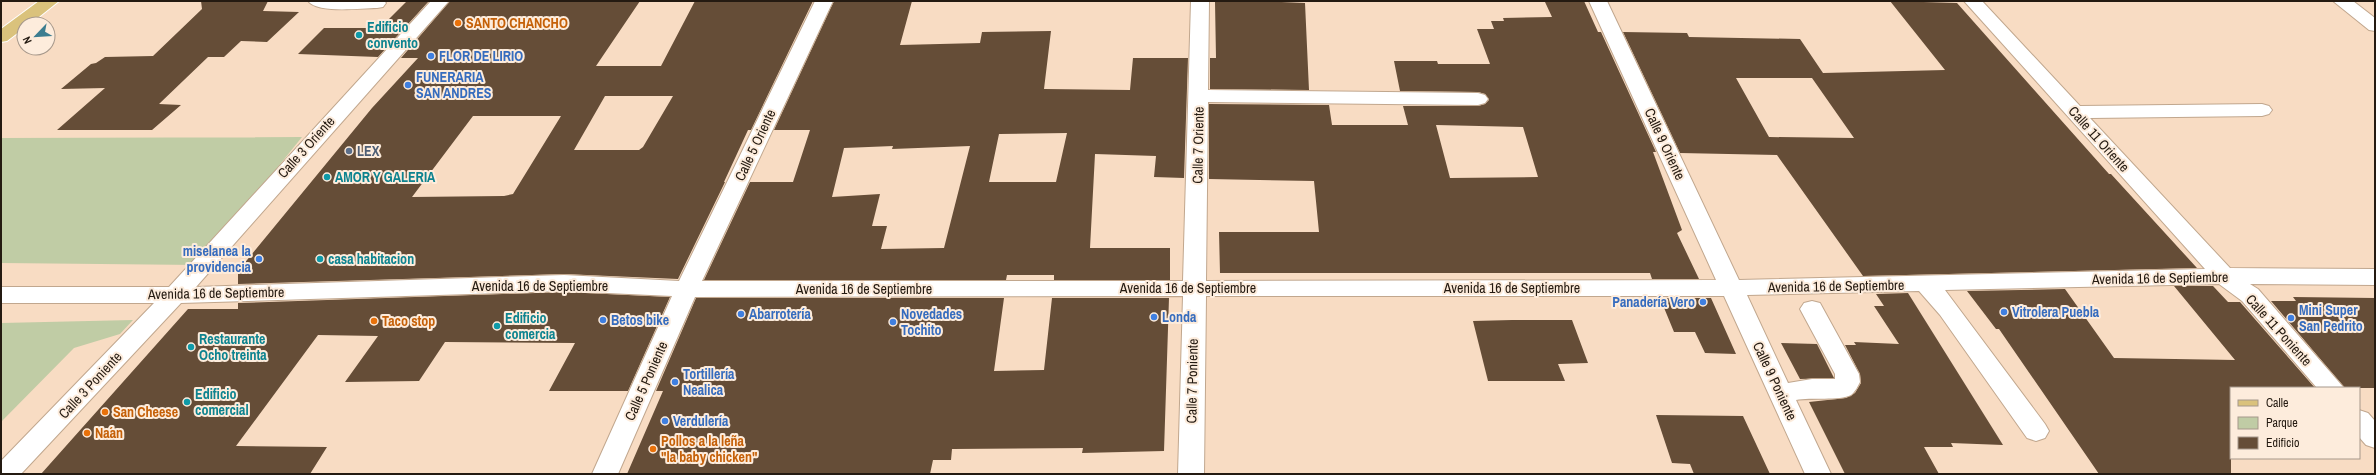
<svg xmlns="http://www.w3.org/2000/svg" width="2376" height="475" font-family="'Archivo Narrow',sans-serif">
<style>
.green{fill:#c0cca5}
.building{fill:#654d37;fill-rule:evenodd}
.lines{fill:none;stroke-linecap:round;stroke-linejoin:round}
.minor-casing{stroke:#c1a78e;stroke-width:2}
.major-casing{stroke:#fff;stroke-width:2}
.minor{fill:#fff;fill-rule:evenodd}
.major{fill:#dac27c;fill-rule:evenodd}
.food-dot{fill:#e8710a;stroke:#fdecdc;stroke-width:1.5}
.culture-dot{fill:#0f9aa8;stroke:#fdecdc;stroke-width:1.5}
.shop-dot{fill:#3f7fe0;stroke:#fdecdc;stroke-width:1.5}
.service-dot{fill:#5c6f8a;stroke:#fdecdc;stroke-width:1.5}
.labels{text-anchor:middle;stroke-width:4;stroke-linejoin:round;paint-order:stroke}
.food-label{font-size:14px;font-weight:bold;fill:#c56008;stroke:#fdecdc;text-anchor:start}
.culture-label{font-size:14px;font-weight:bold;fill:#0d838f;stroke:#fdecdc;text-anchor:start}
.shop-label{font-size:14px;font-weight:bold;fill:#366cbe;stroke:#fdecdc;text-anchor:start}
.street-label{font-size:14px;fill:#241a11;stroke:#fdecdc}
.service-label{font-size:14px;font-weight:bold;fill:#4e5e75;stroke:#fdecdc;text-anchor:start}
</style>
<rect width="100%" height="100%" fill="#f8dcc3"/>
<!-- green -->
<path class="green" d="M302 137 199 265 1 263V138Z
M133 320 120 334 74 348 1 422V323Z"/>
<!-- building -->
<path class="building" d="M201 1H268L263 11 299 12 267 42 241 41 224 57H208L159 104 181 105 152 130H57L105 88 61 89 91 64 96 63 105 57 153 56 202 9Z
M407 1H429L378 57 298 54 324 28H380Z
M450 1H640L596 66H661L695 1H813L751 130H748L724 182H725L678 279 564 274 238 284V271L372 108 418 58H401ZM605 96H673L643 147 639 150H574ZM473 116H561L513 194 504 196 412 197Z
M834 1H912L900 45 980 43 982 32 1051 31 1044 89 1130 90 1133 58H1188L1184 178 1154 177 1156 156 1095 154 1090 248H1170V280H1054V275H1007L1006 280H704L750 182H793L810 130H774ZM1067 133 1056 182H989L999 134ZM893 146 892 149 970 146 944 248 881 249 887 226H872L880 194 832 197 844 148Z
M1258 1 1305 3 1309 90 1210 89V58H1216L1215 2Z
M1584 1 1598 32H1601L1656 152H1653L1682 230 1677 233 1699 279H1652L1650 273H1220L1219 232H1319L1314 181 1209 179V104L1329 105 1332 125H1408L1403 106H1478L1485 104 1489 100 1485 94 1478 92 1400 91 1394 61H1437L1438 64H1490L1477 29H1494L1491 21H1504L1503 18 1552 17 1545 2ZM1436 125 1523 127 1538 177 1450 178Z
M1890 1 1957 3 2109 174H2111L2197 268 1863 276 1777 155 1680 153 1623 32 1687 33 1689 37 1800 39 1823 73 1945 70ZM1736 78H1812L1854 138 1769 137Z
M2174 286H2213L2228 302H2240L2315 388H2231V473L2099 474 1999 329H1996L1967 291 2065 289 2114 358 2235 360Z
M564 292 670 297 628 391H549L575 343 445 342 419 381 345 382 378 336 318 335 236 446 327 447 310 474H41L188 309H238V303Z
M1908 293 2003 445 1951 443 1953 447H1924L1939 474H1845L1809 402 1846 398 1855 393 1861 383 1860 374 1845 345H1856L1854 342 1899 344 1874 306H1884L1876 294Z
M2293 297 2375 298V388H2345L2271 301H2296Z
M696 298H1004L994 371 1044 370 1052 298H1169L1164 451 1082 453 1083 448 952 449 951 460H933L930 474H627L663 391H656Z
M1660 298H1711L1736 354 1705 353 1695 332H1674Z
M1512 320H1572L1588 363 1558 364 1565 381H1488L1473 321Z
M1781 343 1817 344 1834 378 1800 379Z
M1656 415 1743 416 1770 474H1694L1690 464 1672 463Z"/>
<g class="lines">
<!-- minor casing -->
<g class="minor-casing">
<path id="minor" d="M308 1H384L386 3 383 7 377 8C361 8 318 14 308 1Z
M431 1H449L196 287 564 275 679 281 815 1H833L702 281H1183L1191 1H1209L1208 90 1478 93 1485 95 1488 99 1485 103 1478 105 1208 102 1206 281 1716 280 1589 1H1607L1739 280 2205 269 1964 1H1982L2080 106 2262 104 2269 106 2272 110 2269 114 2262 116 2090 118 2230 268 2375 269V285L2250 284 2258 289 2344 388H2317L2242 301 2219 284 1945 290 2045 424 2049 431 2045 438 2036 441 2027 438 1940 315 1919 291 1747 295 1788 383 1812 379H1835V374L1800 309 1804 303 1812 301 1820 303 1859 374 1860 382C1858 386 1855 392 1851 395 1840 401 1810 397 1796 400L1831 474H1805L1724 296H1206L1204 474H1178L1183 296 695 297 618 474H592L672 296 564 291 181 303 21 474H1V461L154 303H1V287H169Z
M2333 1H2353L2375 18V31L2369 30Z
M2359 410 2368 413 2375 421V448L2366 445 2359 437Z"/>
</g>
<!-- major casing -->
<g class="major-casing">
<path id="major" d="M39 1H59L30 24H24V28L7 41 1 42V29Z"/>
</g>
<!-- minor -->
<use href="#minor" class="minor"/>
<!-- major -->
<use href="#major" class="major"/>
</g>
<!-- markers -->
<g class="food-dot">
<circle cx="458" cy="23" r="4"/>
<circle cx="374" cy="321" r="4"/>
<circle cx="105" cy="412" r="4"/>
<circle cx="87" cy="433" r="4"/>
<circle cx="653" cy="449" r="4"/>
</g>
<g class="culture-dot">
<circle cx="359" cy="35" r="4"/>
<circle cx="327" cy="177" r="4"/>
<circle cx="320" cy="259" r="4"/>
<circle cx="497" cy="326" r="4"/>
<circle cx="191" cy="347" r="4"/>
<circle cx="187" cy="402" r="4"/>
</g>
<g class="shop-dot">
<circle cx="431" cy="56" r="4"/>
<circle cx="408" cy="85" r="4"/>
<circle cx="259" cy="259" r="4"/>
<circle cx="1703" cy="302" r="4"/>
<circle cx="2004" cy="312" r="4"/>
<circle cx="741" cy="314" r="4"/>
<circle cx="1154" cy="317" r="4"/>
<circle cx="2291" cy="318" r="4"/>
<circle cx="603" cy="320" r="4"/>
<circle cx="893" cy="322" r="4"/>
<circle cx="675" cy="382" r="4"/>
<circle cx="665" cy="421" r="4"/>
</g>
<circle class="service-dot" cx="349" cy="151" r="4"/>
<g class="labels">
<!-- food labels -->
<g class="food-label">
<text x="466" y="28">SANTO CHANCHO</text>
<text x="382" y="326">Taco stop</text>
<text x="113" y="417">San Cheese</text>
<text x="95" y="438">Na´an</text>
<text x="661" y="446">Pollos a la leña<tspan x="661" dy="16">"la baby chicken"</tspan></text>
</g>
<!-- culture labels -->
<g class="culture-label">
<text x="367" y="32">Edificio<tspan x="367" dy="16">convento</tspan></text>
<text x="335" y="182">AMOR Y GALERIA</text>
<text x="328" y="264">casa habitacion</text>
<text x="505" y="323">Edificio<tspan x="505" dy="16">comercia</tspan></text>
<text x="199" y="344">Restaurante<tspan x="199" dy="16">Ocho treinta</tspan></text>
<text x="195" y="399">Edificio<tspan x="195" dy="16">comercial</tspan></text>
</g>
<!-- shop labels -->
<g class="shop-label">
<text x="439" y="61">FLOR DE LIRIO</text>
<text x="416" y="82">FUNERARIA<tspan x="416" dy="16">SAN ANDRES</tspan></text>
<text x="251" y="256" text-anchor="end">miselanea la<tspan x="251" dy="16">providencia</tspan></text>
<text x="1695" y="307" text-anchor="end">Panadería Vero</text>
<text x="2299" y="315">Mini Super<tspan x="2299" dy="16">San Pedrito</tspan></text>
<text x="2012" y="317">Vitrolera Puebla</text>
<text x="749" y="319">Abarrotería</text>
<text x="901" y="319">Novedades<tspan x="901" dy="16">Tochito</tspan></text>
<text x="1162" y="322">Londa</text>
<text x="611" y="325">Betos bike</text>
<text x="683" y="379">Tortillería<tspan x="683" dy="16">Nealica</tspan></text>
<text x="673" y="426">Verdulería</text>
</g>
<!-- street labels -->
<g class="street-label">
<text transform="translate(2099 139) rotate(48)" y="5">Calle 11 Oriente</text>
<text transform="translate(1665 144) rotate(65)" y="5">Calle 9 Oriente</text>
<text transform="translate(755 145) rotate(-65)" y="5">Calle 5 Oriente</text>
<text transform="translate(1198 145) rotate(-89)" y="5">Calle 7 Oriente</text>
<text transform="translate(306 147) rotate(-48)" y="5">Calle 3 Oriente</text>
<text transform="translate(2160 278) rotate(-1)" y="5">Avenida 16 de Septiembre</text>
<text x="540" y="291">Avenida 16 de Septiembre</text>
<text transform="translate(1836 286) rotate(-1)" y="5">Avenida 16 de Septiembre</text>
<text x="1188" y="293">Avenida 16 de Septiembre</text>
<text x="1512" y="293">Avenida 16 de Septiembre</text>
<text x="864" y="294">Avenida 16 de Septiembre</text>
<text transform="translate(216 293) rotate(-1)" y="5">Avenida 16 de Septiembre</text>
<text transform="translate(2279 330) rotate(48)" y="5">Calle 11 Poniente</text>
<text transform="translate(646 381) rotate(-66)" y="5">Calle 5 Poniente</text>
<text transform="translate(1192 381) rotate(-89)" y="5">Calle 7 Poniente</text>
<text transform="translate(1775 381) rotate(65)" y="5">Calle 9 Poniente</text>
<text transform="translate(90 385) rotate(-47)" y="5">Calle 3 Poniente</text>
</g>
<!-- service labels -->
<g class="service-label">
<text x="357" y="156">LEX</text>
</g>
</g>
<!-- border -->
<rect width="2376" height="475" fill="none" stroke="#241a11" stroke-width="4"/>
<!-- legend -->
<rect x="2230" y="387" width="130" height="72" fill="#fdecdc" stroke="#a6988b"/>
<rect x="2238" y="400" width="20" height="6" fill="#dac27c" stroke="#a6988b"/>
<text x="2266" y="407" font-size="12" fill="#241a11">Calle</text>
<rect x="2238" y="417" width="20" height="12" fill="#c0cca5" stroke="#a6988b"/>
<text x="2266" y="427" font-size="12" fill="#241a11">Parque</text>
<rect x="2238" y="437" width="20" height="12" fill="#654d37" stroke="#a6988b"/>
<text x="2266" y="447" font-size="12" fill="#241a11">Edificio</text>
<!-- north arrow -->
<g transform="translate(36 36) rotate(245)"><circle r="19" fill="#fdecdc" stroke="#a6988b"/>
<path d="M0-3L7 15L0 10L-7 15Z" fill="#3c7d90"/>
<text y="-6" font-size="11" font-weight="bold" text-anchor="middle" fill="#241a11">N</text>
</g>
</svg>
